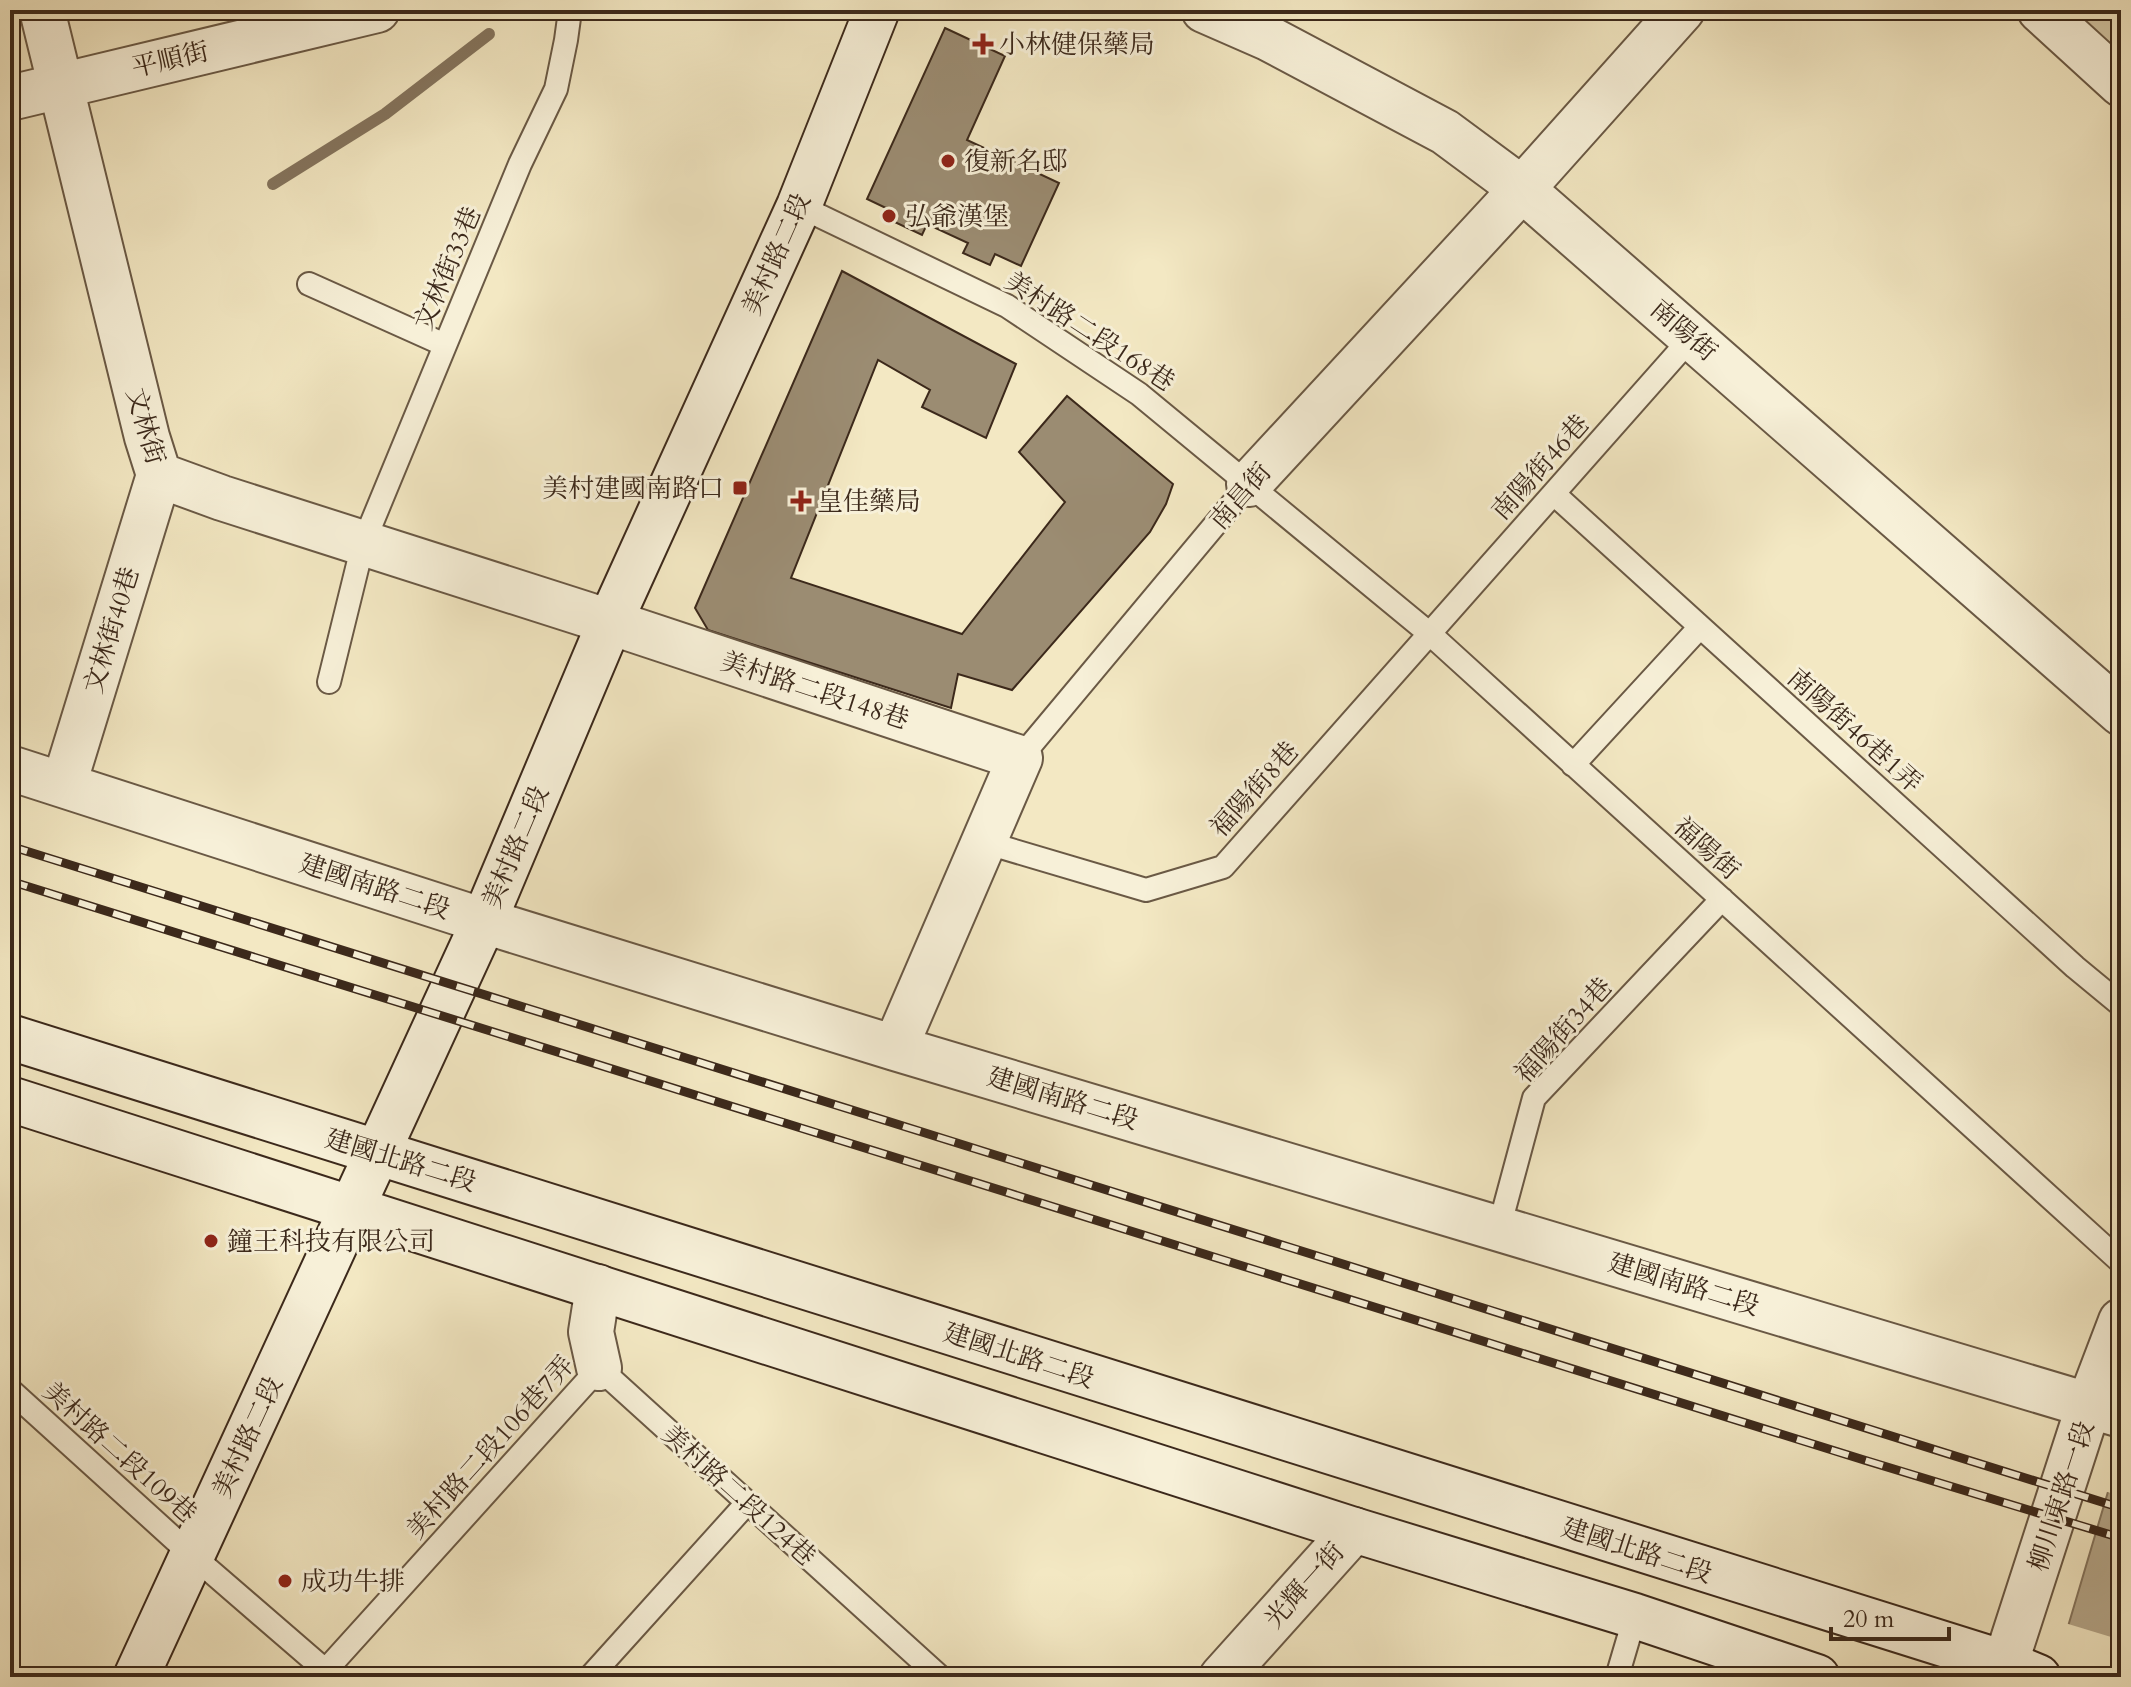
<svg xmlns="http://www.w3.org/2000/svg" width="2131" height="1687" font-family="Cardo,'Noto Serif TC',serif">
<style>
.green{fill:#d4c8a6;stroke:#887860;stroke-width:2}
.water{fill:#b5a78a;stroke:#85755e;stroke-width:2}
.pier{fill:#f3e8c3}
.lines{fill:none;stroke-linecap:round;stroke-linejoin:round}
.stream{stroke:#85755e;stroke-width:12}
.building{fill:#9b8c72;stroke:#3c291b;stroke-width:2}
.lane-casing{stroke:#6a5945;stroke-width:26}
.street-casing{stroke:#6a5945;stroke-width:48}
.secondary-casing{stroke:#3c291b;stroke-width:48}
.lane{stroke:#f7f0d8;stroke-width:22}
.street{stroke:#f7f0d8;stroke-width:44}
.secondary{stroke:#f7f0d8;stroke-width:44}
.rail-casing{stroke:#3c291b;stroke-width:9}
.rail{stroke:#f7f0d8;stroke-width:6;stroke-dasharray:18;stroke-linecap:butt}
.poi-dot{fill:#8f2418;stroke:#f7f0d8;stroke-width:3}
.labels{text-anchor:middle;stroke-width:6;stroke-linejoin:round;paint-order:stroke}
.poi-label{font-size:26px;fill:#3c291b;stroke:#f7f0d8;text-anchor:start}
.street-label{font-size:26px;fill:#3c291b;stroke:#f7f0d8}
</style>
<rect width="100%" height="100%" fill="#f3e8c3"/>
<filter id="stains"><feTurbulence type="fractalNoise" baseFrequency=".0025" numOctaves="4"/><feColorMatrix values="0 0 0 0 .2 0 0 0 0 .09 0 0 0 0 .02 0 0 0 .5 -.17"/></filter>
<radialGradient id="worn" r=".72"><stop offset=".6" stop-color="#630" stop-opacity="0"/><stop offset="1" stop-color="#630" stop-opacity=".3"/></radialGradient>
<!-- green -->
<path class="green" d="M2066 10H2121V61Z"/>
<!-- water -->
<path class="water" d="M2121 1448V1677H2053Z"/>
<!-- pier -->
<path class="pier" d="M2121 1444V1496L2104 1491 2117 1446Z
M2065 1623 2121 1640V1677H2049Z"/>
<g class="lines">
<!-- stream -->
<path class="stream" d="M273 184 385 114 489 34"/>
</g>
<!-- building -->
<path class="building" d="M945 28 1005 56 967 140 1059 183 1021 266 995 254 990 265 963 253 968 243 927 224 922 235 882 216 886 208 867 199Z
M842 271 1016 364 986 438 922 407 930 390 878 360 791 578 962 634 1065 502 1019 452 1067 396 1173 484 1166 504 1150 532 1012 690 958 674 951 708 708 630 695 608Z"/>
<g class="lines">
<!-- lane casing -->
<g class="lane-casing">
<path id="lane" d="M799 206 1007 306 1139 394 1430 634 2121 1262
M309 284 445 345
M1554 494 2075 967 2121 1005
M329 682 363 544 520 164 556 89 566 40 569 18 567 10
M1020 758 1249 484
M1573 765 1700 627
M984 842 1146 890 1223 867 1692 337
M1499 1228 1534 1098 1722 899
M10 1390 193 1556 333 1677
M326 1670 599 1368 940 1677
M590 1677 747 1503
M1617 1677 1635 1616"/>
</g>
<!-- street casing -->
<g class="street-casing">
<path id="street" d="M42 10 147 437 159 475 222 498 610 622 1020 758 895 1048
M1204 10 1268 38 1445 132 1522 189 2121 713
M2040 10 2121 84
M10 98 377 10
M1249 484 1522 189 1682 10
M10 768 484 921 895 1048 2121 1415
M64 784 159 475
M598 1287 591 1332 599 1368
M1222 1677 1354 1530
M2001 1677 2089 1405 2121 1321"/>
</g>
<!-- secondary casing -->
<g class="secondary-casing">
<path id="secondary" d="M10 1037 2004 1663 2038 1677
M10 1099 1354 1530 1635 1616 1817 1677
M136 1677 484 921 610 622 799 206 877 10"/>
</g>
<!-- lane -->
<use href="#lane" class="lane"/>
<!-- street -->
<use href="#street" class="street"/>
<!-- secondary -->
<use href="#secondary" class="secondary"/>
<!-- rail casing -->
<g class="rail-casing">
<path id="rail" d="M10 846 2121 1508
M10 881 1864 1460 2121 1538"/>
</g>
<!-- rail -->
<use href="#rail" class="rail"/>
</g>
<!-- markers -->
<g class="poi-dot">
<path d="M979 32h8v8h8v8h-8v8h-8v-8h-8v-8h8z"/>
<circle cx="948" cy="161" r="8"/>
<circle cx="889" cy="216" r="8"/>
<rect x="732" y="480" width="16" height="16" rx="4"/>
<path d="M797 489h8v8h8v8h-8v8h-8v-8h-8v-8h8z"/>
<circle cx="211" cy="1241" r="8"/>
<circle cx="285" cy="1581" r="8"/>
</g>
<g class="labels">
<!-- poi labels -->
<g class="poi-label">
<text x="999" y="53">小林健保藥局</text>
<text x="964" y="170">復新名邸</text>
<text x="905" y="225">弘爺漢堡</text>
<text x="724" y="497" text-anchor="end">美村建國南路口</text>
<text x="817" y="510">皇佳藥局</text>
<text x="227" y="1250">鐘王科技有限公司</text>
<text x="301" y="1590">成功牛排</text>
</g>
<!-- street labels -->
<g class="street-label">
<text transform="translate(170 59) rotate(-13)" y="9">平順街</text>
<text transform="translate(776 254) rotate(-66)" y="9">美村路二段</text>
<text transform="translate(447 268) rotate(-67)" y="9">文林街33巷</text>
<text transform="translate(1684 330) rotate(41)" y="9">南陽街</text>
<text transform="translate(1090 331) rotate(33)" y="9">美村路二段168巷</text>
<text transform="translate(146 426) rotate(74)" y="9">文林街</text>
<text transform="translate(1540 467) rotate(-48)" y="9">南陽街46巷</text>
<text transform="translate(1240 496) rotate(-49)" y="9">南昌街</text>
<text transform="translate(111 630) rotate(-73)" y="9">文林街40巷</text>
<text transform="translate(815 690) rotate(18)" y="9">美村路二段148巷</text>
<text transform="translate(1855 730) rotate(42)" y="9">南陽街46巷1弄</text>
<text transform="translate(1254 789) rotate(-48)" y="9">福陽街8巷</text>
<text transform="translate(515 847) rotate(-67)" y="9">美村路二段</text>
<text transform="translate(1707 848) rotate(42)" y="9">福陽街</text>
<text transform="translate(375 886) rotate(18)" y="9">建國南路二段</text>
<text transform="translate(1563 1030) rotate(-48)" y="9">福陽街34巷</text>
<text transform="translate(1063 1098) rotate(17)" y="9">建國南路二段</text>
<text transform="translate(401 1160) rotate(17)" y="9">建國北路二段</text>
<text transform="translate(1684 1284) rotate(17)" y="9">建國南路二段</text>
<text transform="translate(1019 1355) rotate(18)" y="9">建國北路二段</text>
<text transform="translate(247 1437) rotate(-65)" y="9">美村路二段</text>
<text transform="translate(490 1447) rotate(-48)" y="9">美村路二段106巷7弄</text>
<text transform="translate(120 1452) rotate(42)" y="9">美村路二段109巷</text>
<text transform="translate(739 1495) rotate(42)" y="9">美村路二段124巷</text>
<text transform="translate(2061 1496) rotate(-72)" y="9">柳川東路一段</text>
<text transform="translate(1637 1550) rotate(18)" y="9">建國北路二段</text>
<text transform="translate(1304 1585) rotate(-48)" y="9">光輝一街</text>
</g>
</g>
<!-- margin -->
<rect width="2131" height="1687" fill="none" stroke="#f3e8c3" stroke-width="40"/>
<rect x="12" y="12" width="2107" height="1663" fill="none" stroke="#3c291b" stroke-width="4"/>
<rect x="20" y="20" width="2091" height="1647" fill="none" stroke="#3c291b" stroke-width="2"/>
<!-- scale -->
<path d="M1831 1627v12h118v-12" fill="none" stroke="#3c291b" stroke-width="4"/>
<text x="1843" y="1627" font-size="24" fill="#3c291b" stroke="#f7f0d8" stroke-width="6" paint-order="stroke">20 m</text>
<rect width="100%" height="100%" filter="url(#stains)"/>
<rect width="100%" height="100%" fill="url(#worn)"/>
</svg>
